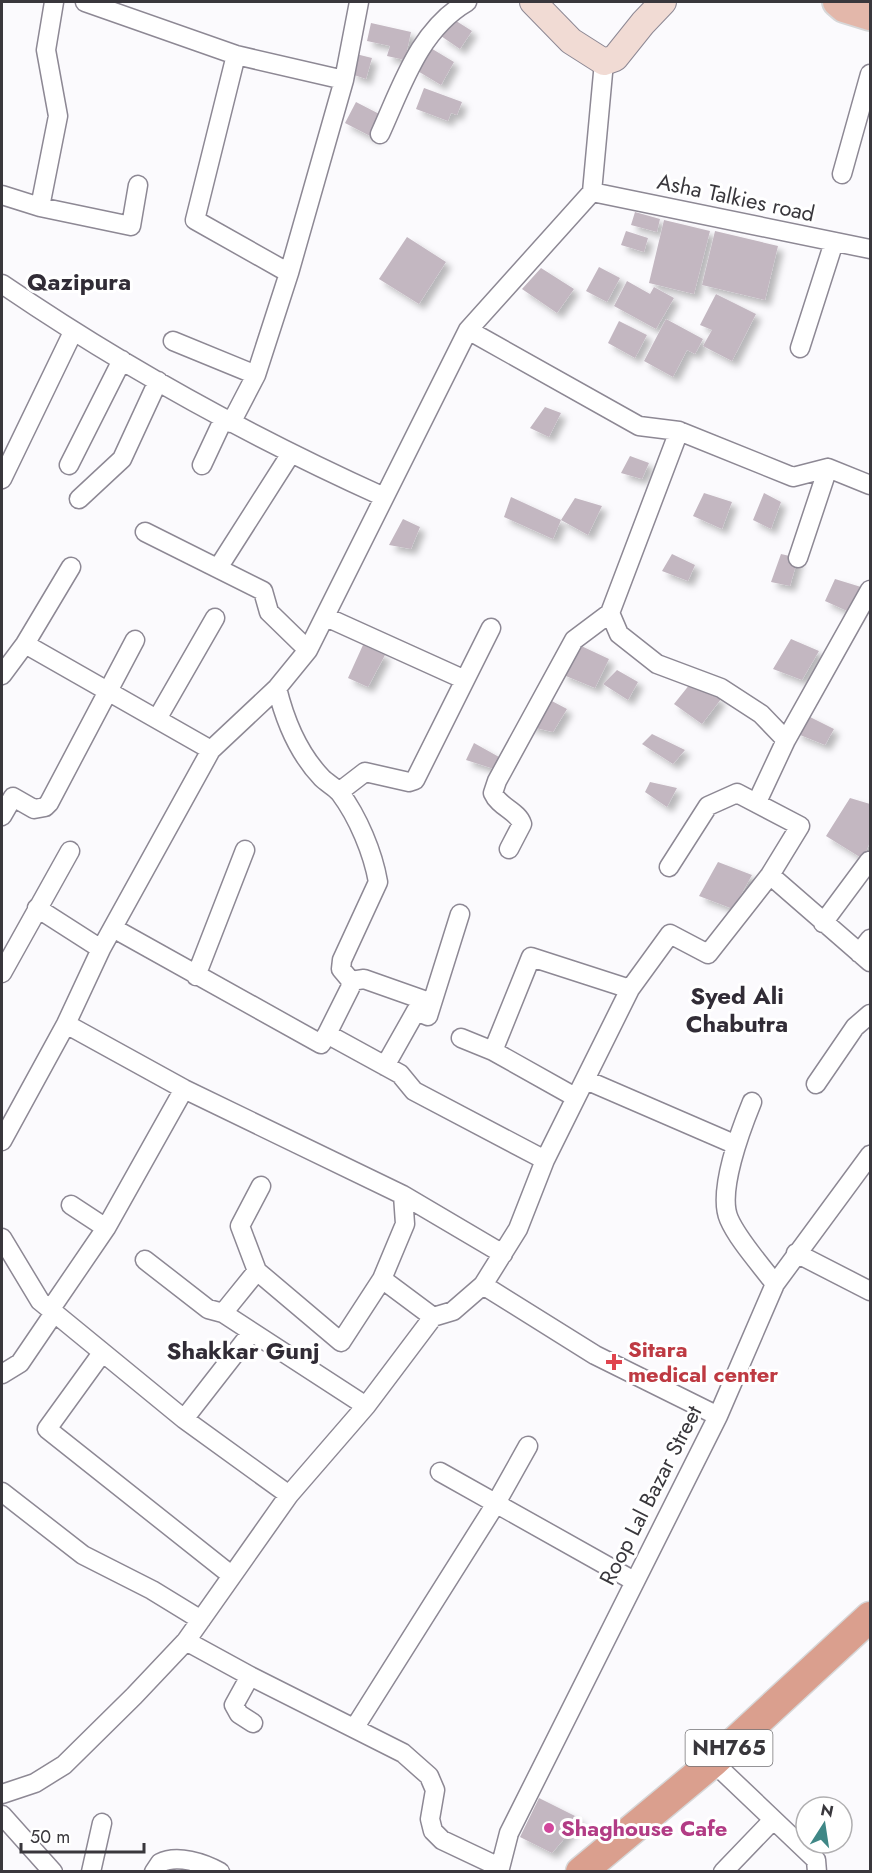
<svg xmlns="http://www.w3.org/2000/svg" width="872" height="1873" font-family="Jost,sans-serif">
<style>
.building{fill:#c3b7c1;filter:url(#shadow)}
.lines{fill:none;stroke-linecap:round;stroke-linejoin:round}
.minor-casing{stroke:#8d8894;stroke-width:21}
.secondary-casing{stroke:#8d8894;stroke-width:28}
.primary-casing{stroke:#d7d7d8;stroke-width:32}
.trunk-casing{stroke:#d7d7d8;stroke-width:33}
.minor{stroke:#fff;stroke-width:18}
.secondary{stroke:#f1dbd4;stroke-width:26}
.primary{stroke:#e3b7aa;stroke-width:28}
.trunk{stroke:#da9f8e;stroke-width:30}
.health-dot{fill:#e0444e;stroke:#fff;stroke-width:2}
.hotel-dot{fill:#d1479c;stroke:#fff;stroke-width:2}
.labels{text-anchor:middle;stroke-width:6;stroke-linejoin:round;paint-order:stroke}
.shield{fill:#fff;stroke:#747376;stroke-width:1.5}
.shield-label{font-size:21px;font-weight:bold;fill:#39373c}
.street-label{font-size:22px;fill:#39373c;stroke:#fff}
.health-label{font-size:22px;font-weight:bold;fill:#be3a42;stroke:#fff;text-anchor:start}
.hotel-label{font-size:22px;font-weight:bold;fill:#b23c85;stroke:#fff;text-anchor:start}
.neighbourhood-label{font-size:24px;font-weight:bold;fill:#312c36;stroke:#fff}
</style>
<defs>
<filter id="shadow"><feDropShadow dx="5.5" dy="5.5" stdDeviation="3" flood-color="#0004"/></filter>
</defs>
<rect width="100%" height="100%" fill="#fbfafd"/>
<!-- building -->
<path class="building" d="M453 19 472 31 460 49 441 36Z
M371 23 411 32 405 60 387 56 390 46 367 41Z
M429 47 454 62 441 85 416 70Z
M356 54 372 58 366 79 351 74Z
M424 88 462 102 457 115 451 113 448 121 416 109Z
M356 102 385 117 374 138 345 123Z
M635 212 660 219 657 232 631 225Z
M664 220 710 231 694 294 649 283Z
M626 231 648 238 644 252 621 245Z
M715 231 778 246 765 300 702 285Z
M407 237 446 262 419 304 379 279Z
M599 267 620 278 607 302 586 291Z
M541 268 574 289 557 313 522 289Z
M627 281 650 294 654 287 674 298 656 329 614 306Z
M716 294 756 314 732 361 703 346 712 330 700 325Z
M666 319 703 339 695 354 687 350 673 377 644 361Z
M619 321 647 335 635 358 608 343Z
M545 407 561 413 549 437 530 428Z
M630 456 649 463 642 479 621 473Z
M704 493 732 502 722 529 693 516Z
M764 493 781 502 771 529 753 520Z
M511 497 561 520 553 539 504 517Z
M575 498 602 506 588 535 561 520Z
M403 519 420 527 411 549 389 545Z
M672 554 695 565 688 581 662 571Z
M781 554 798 558 790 586 771 582Z
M835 579 861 587 856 615 825 601Z
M791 639 819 651 802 680 773 669Z
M577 644 609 659 595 688 561 674Z
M363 645 385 655 368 687 348 678Z
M617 670 638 682 628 700 603 684Z
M690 684 721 699 702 724 674 704Z
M548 699 567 709 553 732 527 726Z
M806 715 834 729 825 745 795 733Z
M652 734 685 750 673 764 642 744Z
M474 743 499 757 494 769 466 760Z
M650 782 677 788 667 807 645 792Z
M850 798 870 804V842L863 859 826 836Z
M718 862 752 875 733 909 699 896Z
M539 1798 581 1819 552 1853 520 1837Z"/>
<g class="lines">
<!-- minor casing -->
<g class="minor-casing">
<path id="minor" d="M85 2 236 55 344 80
M236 55 195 220 289 273
M380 134C402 86 419 30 467 2
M842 174 870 74
M592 192 870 249
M2 195 40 207 131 226 138 185
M40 207 58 116 46 50 54 2
M2 284C122 366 251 437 384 497
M468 330 639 426 679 431 793 477 828 468 870 485
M173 341 256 375
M800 348 834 242
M231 423 256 375 289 273 344 80 359 2
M69 465 122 360
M202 465 224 418
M2 479 73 332
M79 499 122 459 158 381
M145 532 263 591 269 612 308 650
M798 558 828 468
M218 568 290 455
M610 613 619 634 657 664 721 688 761 714 786 740
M326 617 463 679
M25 644 211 750
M2 675 25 644 71 567
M277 688C285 721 298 753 322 778 327 783 335 787 340 793 358 817 373 853 378 882L342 960 341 969 351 981 350 988 327 1034
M157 719 215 618
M339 792 365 772 409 782 415 780 491 628
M757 802 786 740 870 590
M2 816 13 797 34 809 45 807 49 803 135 640
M509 849 522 824C518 811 499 807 493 793L497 781 574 640 610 613 679 431
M770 875 870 962
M37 908 101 949
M823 923 869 861
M113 928 321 1044 327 1034 400 1074 414 1091 545 1160
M859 953 870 939
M2 973 70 851
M196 976 245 850
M351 981 364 979 432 1003
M66 1024 184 1089 403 1195 503 1254
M461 1038 493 1051 575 1097
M493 1051 531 957 630 989
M385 1066 416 1011 428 1016 460 914
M586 1080 734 1144
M816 1084 855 1027 870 1014
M752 1102C741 1129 717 1192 729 1219 738 1240 761 1265 775 1284
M2 1141 66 1024 101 949 211 750 277 688 308 650 468 330 592 192 604 62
M71 1205 106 1228
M2 1238 40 1301 184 1419 289 1495
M796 1253 870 1291
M145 1260 208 1309 223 1313 366 1406
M257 1271 341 1342 382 1279 405 1224 403 1195
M382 1279 433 1317
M483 1285 595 1355 718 1416
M50 1310 106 1228 184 1089
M223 1313 257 1271 240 1226 261 1186
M102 1353 47 1429 231 1575
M2 1374 20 1363 54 1313
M184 1419 251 1333
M440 1472 634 1581
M2 1492 83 1555 152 1590 201 1620
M186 1641 250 1676 403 1753 429 1776 435 1790 430 1819 433 1831 442 1840 499 1867
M250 1676 234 1705 239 1714 253 1723
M355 1727 495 1505 528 1446
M713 1762 816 1860 817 1872
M2 1794 35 1783 64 1765 134 1696 186 1641 289 1495 366 1406 433 1317 453 1311 483 1285 518 1229 545 1160 630 989 670 934 708 954 770 875 800 826 737 793 708 806 669 867
M2 1815 53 1872
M91 1872 102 1823
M154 1872 160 1863C177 1854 204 1863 220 1872
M499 1872 509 1833 718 1416 775 1284 870 1155
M723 1872 773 1820"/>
</g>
<!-- secondary casing -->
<g class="secondary-casing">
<path id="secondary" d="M533 2 571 41 604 62 615 58 643 23 663 2"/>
</g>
<!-- primary casing -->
<g class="primary-casing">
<path id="primary" d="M837 2 844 8 870 16"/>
</g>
<!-- trunk casing -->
<g class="trunk-casing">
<path id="trunk" d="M581 1872 713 1762 870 1617"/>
</g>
<!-- minor -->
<use href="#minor" class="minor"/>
<!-- secondary -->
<use href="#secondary" class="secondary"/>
<!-- primary -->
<use href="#primary" class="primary"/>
<!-- trunk -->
<use href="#trunk" class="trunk"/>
</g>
<!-- markers -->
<path class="health-dot" d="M611 1353h6v6h6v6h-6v6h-6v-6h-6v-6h6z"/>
<circle class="hotel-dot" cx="549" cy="1828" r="6"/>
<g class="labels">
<!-- shield labels -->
<rect class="shield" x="685.5" y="1730" width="87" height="36" rx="4.5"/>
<g class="shield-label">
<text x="729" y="1755">NH765</text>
</g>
<!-- street labels -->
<g class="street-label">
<text transform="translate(736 197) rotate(12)" y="8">Asha Talkies road</text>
<text transform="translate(650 1495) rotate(-63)" y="8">Roop Lal Bazar Street</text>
</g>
<!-- health labels -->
<g class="health-label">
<text x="628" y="1357">Sitara<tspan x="628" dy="25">medical center</tspan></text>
</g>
<!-- hotel labels -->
<g class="hotel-label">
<text x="561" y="1836">Shaghouse Cafe</text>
</g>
<!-- neighbourhood labels -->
<g class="neighbourhood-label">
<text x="79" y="290">Qazipura</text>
<text x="737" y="1004">Syed Ali<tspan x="737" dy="28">Chabutra</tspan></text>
<text x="243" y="1359">Shakkar Gunj</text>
</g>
</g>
<!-- border -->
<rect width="872" height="1873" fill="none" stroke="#39373c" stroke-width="6"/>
<!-- north arrow -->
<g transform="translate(824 1825) rotate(12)"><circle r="28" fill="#ffffff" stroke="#b0afb1" stroke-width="1.5"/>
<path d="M0-4.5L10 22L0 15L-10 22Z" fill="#3f8786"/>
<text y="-9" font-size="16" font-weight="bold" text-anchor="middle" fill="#39373c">N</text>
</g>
<!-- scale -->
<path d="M21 1843v9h123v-9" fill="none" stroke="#39373c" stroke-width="3"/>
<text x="30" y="1843" font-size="18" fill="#39373c" stroke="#ffffff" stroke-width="4.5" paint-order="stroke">50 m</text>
</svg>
